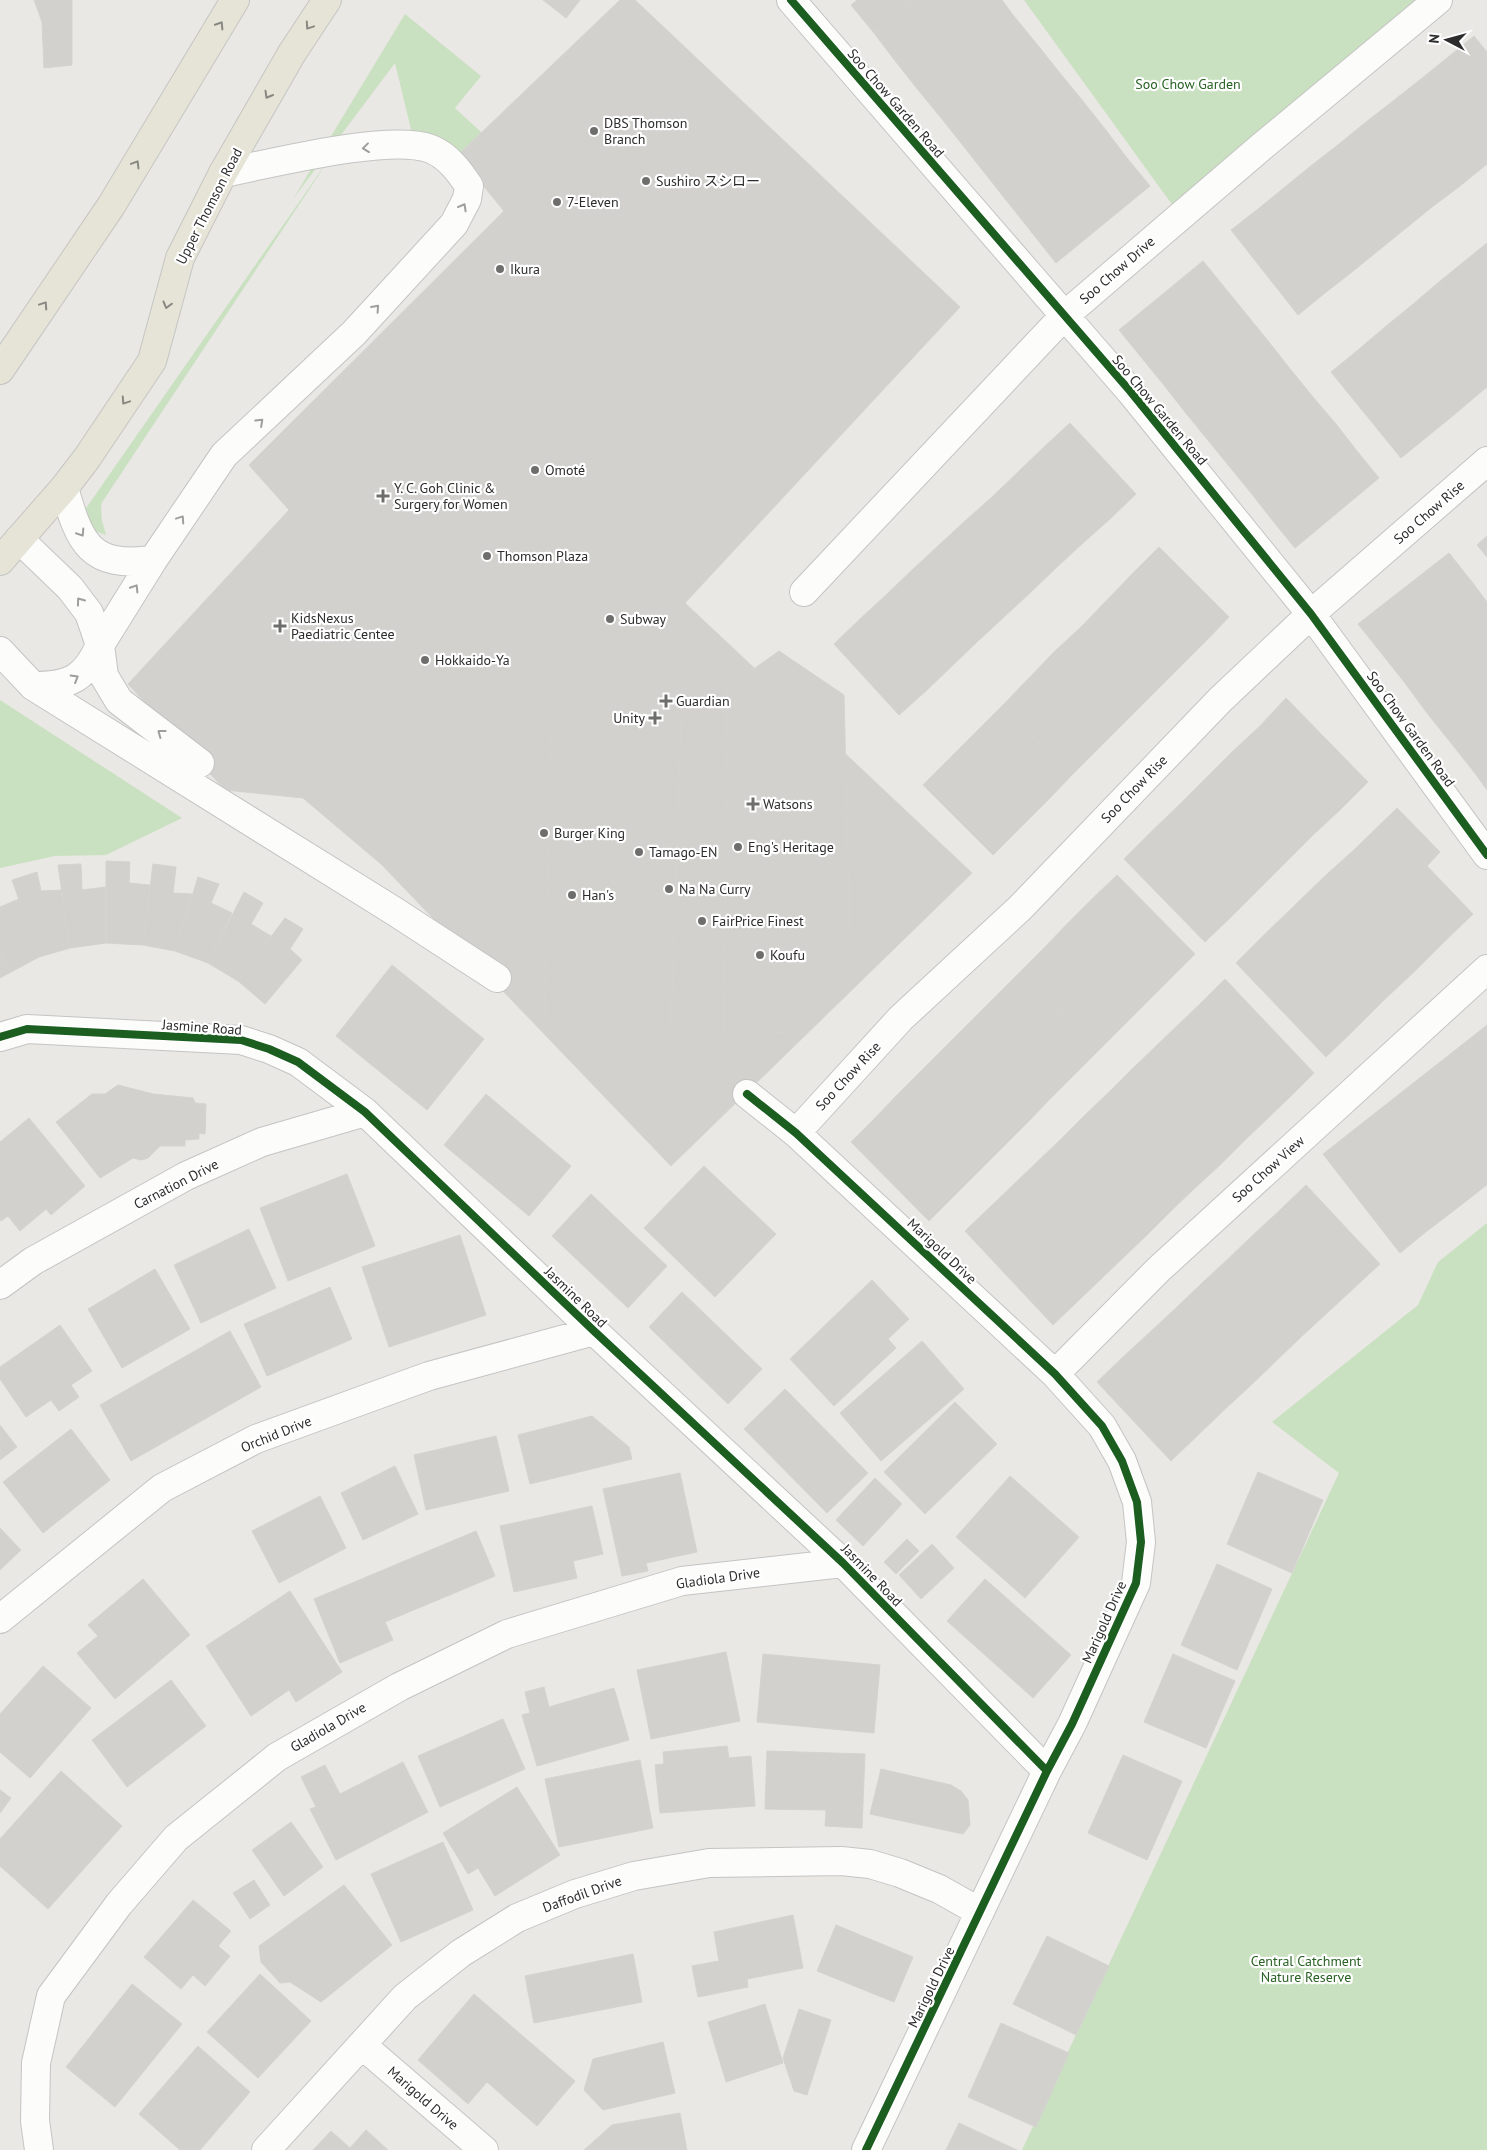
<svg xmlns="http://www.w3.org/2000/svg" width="1487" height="2150" font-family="'PT Sans','Noto Sans JP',sans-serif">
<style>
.green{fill:#cae1c1}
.building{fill:#d2d1ce;stroke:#d4d3d0}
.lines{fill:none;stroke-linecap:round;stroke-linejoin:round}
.minor-casing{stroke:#c4c4c3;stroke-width:30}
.major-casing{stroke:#c5c5c3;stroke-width:30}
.minor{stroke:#fcfcfb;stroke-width:28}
.major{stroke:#e5e4d7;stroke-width:28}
.cycleway-casing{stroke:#fff;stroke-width:11}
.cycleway{stroke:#1b5e20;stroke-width:8}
.oneway{stroke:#888882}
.oneway2{stroke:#9e9e9e}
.poi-dot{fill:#6e6e6c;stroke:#fff;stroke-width:2}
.labels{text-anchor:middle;stroke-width:4.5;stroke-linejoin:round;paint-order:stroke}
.park-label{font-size:14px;fill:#296224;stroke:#fff}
.street-label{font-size:14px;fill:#2c2c2c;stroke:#fff}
.poi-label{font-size:14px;fill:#2c2c2c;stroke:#fff;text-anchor:start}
</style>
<rect width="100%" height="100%" fill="#e9e8e4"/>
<!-- green -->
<path class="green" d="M1024 0H1438L1176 210Z
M405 14 481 76 455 108 482 133 458 155 415 146 395 63 293 199Z
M334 152 101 504 102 521 106 535 75 524Z
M0 700 182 818 106 855 55 856 0 868Z
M1487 1223V2150H1022L1339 1473 1272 1422 1418 1305 1438 1262Z"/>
<!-- building -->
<path class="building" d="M34 0H72V65L44 68 42 22Z
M543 0H580L566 18Z
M620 0H635L960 307 685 603 972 873 671 1166 381 864 303 798 225 790 128 684 289 510 249 465 504 211 458 155Z
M857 0H915L874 33 851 5Z
M915 0H974L896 62 874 33Z
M974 0H1002L1013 15 919 91 896 62Z
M1013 15 1036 43 942 119 919 91Z
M1474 36 1487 52V108L1447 58Z
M1036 43 1059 72 965 148 942 119Z
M1447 58 1487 108V164L1421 79Z
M1059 72 1082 100 987 176 965 148Z
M1421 79 1487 164 1460 186 1393 101Z
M1082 100 1105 129 1010 205 987 176Z
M1393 101 1460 186 1432 207 1366 122Z
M1366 122 1432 207 1405 229 1339 144Z
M1105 129 1127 158 1033 234 1010 205Z
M1339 144 1405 229 1379 250 1312 165Z
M1127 158 1150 186 1056 263 1033 234Z
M1312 165 1379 250 1352 272 1285 187Z
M1285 187 1352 272 1325 293 1258 209Z
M1258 209 1325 293 1298 315 1231 230Z
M1487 243V286L1466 260Z
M1466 260 1487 286V342L1439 282Z
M1203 261 1225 288 1141 357 1119 330Z
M1439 282 1487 342V387L1482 391 1412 305Z
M1225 288 1247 315 1163 384 1141 357Z
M1412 305 1482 391 1455 414 1385 327Z
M1247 315 1269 342 1185 412 1163 384Z
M1385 327 1455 414 1428 436 1358 350Z
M1269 342 1291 370 1207 439 1185 412Z
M1358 350 1428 436 1401 458 1331 372Z
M1291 370 1313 397 1229 466 1207 439Z
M1313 397 1336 424 1251 493 1229 466Z
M1070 423 1136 494 1110 519 1044 447Z
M1336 424 1357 451 1273 521 1251 493Z
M1044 447 1110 519 1083 543 1018 472Z
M1357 451 1379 478 1295 548 1273 521Z
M1018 472 1083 543 1057 567 992 497Z
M992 497 1057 567 1031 592 965 521Z
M965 521 1031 592 1004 617 939 545Z
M1487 536V557L1477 545Z
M939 545 1004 617 978 641 912 570Z
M1159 547 1229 617 1203 644 1133 573Z
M1449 553 1472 582 1382 654 1358 624Z
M912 570 978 641 952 666 886 595Z
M1133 573 1203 644 1177 670 1107 600Z
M1472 582 1487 602V618L1405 683 1382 654Z
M886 595 952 666 926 691 860 619Z
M1107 600 1177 670 1151 696 1081 627Z
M1487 618V666L1427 713 1405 683Z
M860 619 926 691 899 715 834 644Z
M1081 627 1151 696 1124 723 1054 652Z
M634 650 682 694 671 1029 626 1076 544 1029 551 735Z
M779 651 844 695 851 979 798 1033 724 1031 727 688Z
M1054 652 1124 723 1098 749 1028 679Z
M1487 666V714L1451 743 1427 713Z
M1028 679 1098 749 1072 775 1002 706Z
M1286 698 1368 782 1341 809 1260 726Z
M1002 706 1072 775 1046 802 976 732Z
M1487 714V762L1474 772 1451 743Z
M1260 726 1341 809 1313 835 1232 752Z
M976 732 1046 802 1020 828 950 758Z
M1232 752 1313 835 1286 862 1205 779Z
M950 758 1020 828 993 855 923 785Z
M1487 762V790L1474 772Z
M1205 779 1286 862 1259 889 1178 806Z
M1178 806 1259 889 1233 915 1151 832Z
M1397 808 1440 852 1427 866 1473 914 1444 942 1355 849Z
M1151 832 1233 915 1205 942 1124 859Z
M1355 849 1444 942 1415 971 1325 876Z
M106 861 130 862 129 883 150 885 143 945 106 943Z
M81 864 82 890 106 887V943L70 948 58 865Z
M153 864 176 867 173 893 192 894 175 951 143 945Z
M37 872 41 891 61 890 70 948 39 957 12 880Z
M1117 875 1195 954 1171 978 1092 899Z
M1325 876 1415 971 1385 999 1295 905Z
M198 877 219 884 211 903 232 913 208 963 175 951Z
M244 892 263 903 251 924 271 936 238 981 208 963Z
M19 899 39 957 11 972 0 953V907Z
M1092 899 1171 978 1147 1002 1068 923Z
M1295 905 1385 999 1356 1028 1265 934Z
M285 918 303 929 290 949 302 960 265 1004 238 981Z
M1068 923 1147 1002 1122 1027 1044 948Z
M1265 934 1356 1028 1326 1057 1236 963Z
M1044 948 1122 1027 1098 1051 1020 972Z
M0 953 11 972 0 978Z
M392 965 484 1039 427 1110 336 1036Z
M1020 972 1098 1051 1074 1075 996 996Z
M1225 979 1314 1073 1291 1096 1202 1002Z
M996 996 1074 1075 1050 1099 972 1020Z
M1202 1002 1291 1096 1267 1119 1178 1025Z
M972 1020 1050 1099 1026 1124 947 1045Z
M1178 1025 1267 1119 1243 1142 1154 1048Z
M1487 1025V1075L1463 1044Z
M1463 1044 1487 1075V1133L1435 1066Z
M947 1045 1026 1124 1002 1148 923 1069Z
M1154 1048 1243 1142 1220 1165 1130 1071Z
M1435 1066 1487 1133V1185L1484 1187 1407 1088Z
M923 1069 1002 1148 978 1172 899 1093Z
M1130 1071 1220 1165 1196 1187 1107 1094Z
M118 1085 153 1094 193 1098 195 1103 206 1104 205 1134 199 1133V1139L185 1140V1146H160L148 1158 141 1160 133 1158 100 1178 56 1122 92 1094H105Z
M1407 1088 1484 1187 1456 1209 1379 1110Z
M899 1093 978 1172 954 1196 875 1118Z
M486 1094 571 1166 529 1216 444 1145Z
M1107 1094 1196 1187 1172 1210 1083 1117Z
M1379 1110 1456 1209 1427 1231 1351 1132Z
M1083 1117 1172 1210 1149 1233 1060 1140Z
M29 1118 85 1186 51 1215 46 1209 20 1231 8 1216 1 1221 0 1220V1142Z
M875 1118 954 1196 929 1221 851 1142Z
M1351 1132 1427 1231 1400 1253 1323 1154Z
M1060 1140 1149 1233 1125 1256 1036 1163Z
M1036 1163 1125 1256 1101 1279 1012 1186Z
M704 1166 776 1234 715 1297 644 1228Z
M347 1174 375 1246 288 1281 260 1208Z
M1306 1185 1380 1264 1353 1289 1280 1210Z
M1012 1186 1101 1279 1077 1302 988 1209Z
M591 1194 667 1266 628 1308 552 1236Z
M988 1209 1077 1302 1053 1325 965 1231Z
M1280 1210 1353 1289 1327 1313 1254 1234Z
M249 1229 276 1288 201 1323 174 1265Z
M1254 1234 1327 1313 1301 1337 1228 1259Z
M460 1235 486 1315 389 1347 362 1267Z
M1228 1259 1301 1337 1275 1362 1202 1283Z
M155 1269 190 1329 122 1368 88 1309Z
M872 1280 909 1319 888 1339 896 1348 834 1406 790 1359Z
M1202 1283 1275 1362 1249 1387 1176 1308Z
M330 1287 352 1339 267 1376 244 1324Z
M682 1292 762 1369 728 1404 649 1327Z
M1176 1308 1249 1387 1223 1411 1149 1333Z
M60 1325 92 1371 71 1385 79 1397 59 1411 51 1400 26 1417 0 1379V1367Z
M230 1331 261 1387 131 1461 100 1405Z
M1149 1333 1223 1411 1197 1436 1123 1357Z
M922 1341 964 1389 881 1461 840 1413Z
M1123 1357 1197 1436 1171 1461 1097 1382Z
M785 1389 868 1473 827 1513 744 1429Z
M955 1402 997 1444 925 1514 884 1472Z
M592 1416 629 1447 632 1459 530 1484 518 1435Z
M0 1425 17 1447 0 1460Z
M71 1429 110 1480 43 1533 3 1482Z
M496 1436 509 1491 426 1510 414 1455Z
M395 1466 418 1514 363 1540 341 1493Z
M1258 1472 1323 1500 1292 1573 1227 1544Z
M680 1473 697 1552 646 1563 648 1571 622 1576 603 1489Z
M1010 1476 1079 1537 1025 1598 956 1537Z
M875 1478 902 1504 863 1546 836 1520Z
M320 1496 346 1548 279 1583 252 1531Z
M592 1506 603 1554 573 1561 577 1578 514 1592 500 1526Z
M0 1528 21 1550 0 1570Z
M476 1531 495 1576 385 1622 393 1640 340 1663 314 1599Z
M907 1539 919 1551 896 1574 884 1562Z
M932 1544 954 1568 921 1599 899 1575Z
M1217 1564 1272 1589 1237 1670 1181 1645Z
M143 1579 190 1635 115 1699 77 1653 98 1636 88 1625Z
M985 1579 1071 1655 1033 1698 947 1621Z
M290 1591 342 1672 296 1702 289 1690 251 1716 206 1646Z
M726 1652 740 1721 651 1739 637 1670Z
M763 1654 880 1665 874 1733 757 1722Z
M1173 1654 1235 1681 1206 1748 1144 1722Z
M43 1666 91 1708 30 1778 0 1752V1714Z
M171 1680 206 1726 127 1787 92 1740Z
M544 1687 549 1707 614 1688 629 1740 537 1766 522 1715 530 1713 525 1692Z
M503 1719 525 1769 440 1807 418 1756Z
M727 1746 729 1758 751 1756 755 1806 660 1813 655 1765 664 1764 663 1752Z
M767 1751 865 1754 862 1828 825 1826 826 1810 765 1809Z
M1123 1755 1182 1781 1147 1860 1088 1833Z
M640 1760 653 1828 559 1847 545 1779Z
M403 1762 428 1812 336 1860 310 1809 316 1807 301 1777 325 1765 340 1794Z
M881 1769 951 1785 961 1791 968 1800 970 1825 963 1834 870 1814Z
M61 1771 122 1826 48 1909 0 1866V1839Z
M517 1787 560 1855 495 1896 478 1868 468 1874 443 1833Z
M0 1790 11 1798 0 1813Z
M291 1822 323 1867 284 1896 252 1850Z
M443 1842 473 1910 401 1942 371 1874Z
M254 1880 270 1905 250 1919 233 1893Z
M344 1885 392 1945 321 2002 290 1982 280 1983 261 1962 259 1946Z
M193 1900 231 1931 218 1946 230 1956 205 1986 193 1975 181 1989 144 1957Z
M793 1915 803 1968 747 1979 748 1987 698 1997 692 1966 719 1961 714 1932Z
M836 1925 913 1957 894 2002 817 1971Z
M1047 1936 1109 1966 1076 2035 1013 2004Z
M633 1954 642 2002 534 2023 525 1976Z
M260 1974 311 2021 258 2078 207 2032Z
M132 1984 182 2024 115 2107 66 2067Z
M474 1994 575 2081 537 2126 487 2082 468 2104 418 2060Z
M765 2004 783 2063 726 2082 708 2022Z
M799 2009 831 2020 807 2095 794 2091 783 2058Z
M1001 2023 1069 2053 1036 2127 968 2097Z
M663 2042 675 2093 603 2110 584 2090 593 2059Z
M198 2046 250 2092 200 2150H180L139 2114Z
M680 2113 687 2150H584L612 2125Z
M959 2123 1017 2150H946Z
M366 2130 388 2150H313L331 2131 350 2148Z"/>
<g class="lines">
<!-- minor casing -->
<g class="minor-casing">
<path id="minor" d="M791 0 1130 391 1311 614 1487 855
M64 488C80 543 89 568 153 560
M19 539 70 588 89 613 100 645 104 676 119 701 200 763
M804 592 1064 316 1260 148 1438 0
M0 651 33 686 394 911 497 978
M33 686C70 686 85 679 100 645L153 560 224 455 354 333 454 224 467 199 469 186C459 171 448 156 431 149 390 133 270 164 223 173
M0 1037 27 1029 241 1040 269 1049 298 1062 365 1112 594 1331 843 1563 1047 1771
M747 1094 796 1133 1055 1374 1102 1426 1122 1461 1137 1502 1141 1542 1136 1583 1072 1724 1047 1771 866 2150
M796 1133 901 1018 1020 908 1220 700 1311 614 1487 461
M0 1285 33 1261 186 1176 262 1142 365 1112
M1055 1374 1159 1269 1487 969
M0 1619 162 1488 256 1439 429 1376 594 1331
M362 2045 484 2150
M39 2150 35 2121 36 2063 51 1996 119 1904 176 1838 277 1757 399 1687 507 1634 682 1581 843 1563
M266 2150 405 1997 461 1953 517 1918 575 1894 634 1876 709 1863 841 1861 870 1864 900 1873 939 1889 980 1912"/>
</g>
<!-- major casing -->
<g class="major-casing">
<path id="major" d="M0 370 111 206 235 0
M0 561 64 488 87 458 152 361 180 258 223 173 292 53 327 0"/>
</g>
<!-- minor -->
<use href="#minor" class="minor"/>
<!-- major -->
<use href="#major" class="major"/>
<!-- cycleway casing -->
<g class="cycleway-casing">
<path id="cycleway" d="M791 0 1130 391 1311 614 1487 855
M0 1037 27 1029 241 1040 269 1049 298 1062 365 1112 594 1331 843 1563 1047 1771
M747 1094 796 1133 1055 1374 1102 1426 1122 1461 1137 1502 1141 1542 1136 1583 1072 1724 1047 1771 866 2150"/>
</g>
<!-- cycleway -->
<use href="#cycleway" class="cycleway"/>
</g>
<!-- one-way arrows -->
<defs><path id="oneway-chevron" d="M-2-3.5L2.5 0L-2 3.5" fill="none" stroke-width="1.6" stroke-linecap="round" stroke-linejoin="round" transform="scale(1.25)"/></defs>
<g class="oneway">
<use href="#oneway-chevron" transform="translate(220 25) rotate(-58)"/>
<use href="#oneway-chevron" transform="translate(309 26) rotate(124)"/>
<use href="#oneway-chevron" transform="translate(268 95) rotate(120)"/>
<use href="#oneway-chevron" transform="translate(136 164) rotate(-59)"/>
<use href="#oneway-chevron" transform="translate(44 305) rotate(-56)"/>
<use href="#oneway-chevron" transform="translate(167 305) rotate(105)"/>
<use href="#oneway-chevron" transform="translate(125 401) rotate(124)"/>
</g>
<g class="oneway2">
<use href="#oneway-chevron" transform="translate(366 148) rotate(173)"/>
<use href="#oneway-chevron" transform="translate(463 207) rotate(-61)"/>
<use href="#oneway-chevron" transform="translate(376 308) rotate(-48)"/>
<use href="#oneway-chevron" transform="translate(260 422) rotate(-43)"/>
<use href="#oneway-chevron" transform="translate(181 519) rotate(-56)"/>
<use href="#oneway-chevron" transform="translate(81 533) rotate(57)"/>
<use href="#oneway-chevron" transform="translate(135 588) rotate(-58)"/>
<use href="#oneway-chevron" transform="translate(80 601) rotate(-126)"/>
<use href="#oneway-chevron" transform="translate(75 678) rotate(-31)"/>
<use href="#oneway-chevron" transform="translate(161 733) rotate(-143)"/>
</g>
<!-- markers -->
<g class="poi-dot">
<circle cx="594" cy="131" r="5"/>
<circle cx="646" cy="181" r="5"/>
<circle cx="557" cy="202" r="5"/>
<circle cx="500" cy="269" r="5"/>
<circle cx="535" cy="470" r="5"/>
<path d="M380.5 488.5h5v5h5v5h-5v5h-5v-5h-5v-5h5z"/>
<circle cx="487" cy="556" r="5"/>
<circle cx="610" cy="619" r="5"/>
<path d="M277.5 618.5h5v5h5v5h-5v5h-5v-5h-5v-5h5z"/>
<circle cx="425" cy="660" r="5"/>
<path d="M663.5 693.5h5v5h5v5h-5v5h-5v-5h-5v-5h5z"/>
<path d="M652.5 710.5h5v5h5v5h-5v5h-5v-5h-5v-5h5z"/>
<path d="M750.5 796.5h5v5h5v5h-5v5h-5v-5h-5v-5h5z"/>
<circle cx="544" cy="833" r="5"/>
<circle cx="738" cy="847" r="5"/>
<circle cx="639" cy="852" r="5"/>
<circle cx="669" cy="889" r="5"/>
<circle cx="572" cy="895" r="5"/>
<circle cx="702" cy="921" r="5"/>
<circle cx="760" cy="955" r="5"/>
</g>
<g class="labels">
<!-- park labels -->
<g class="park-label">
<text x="1188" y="89">Soo Chow Garden</text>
<text x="1306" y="1966">Central Catchment<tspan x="1306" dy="16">Nature Reserve</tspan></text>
</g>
<!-- street labels -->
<g class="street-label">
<text transform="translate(896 103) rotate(49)" y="5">Soo Chow Garden Road</text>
<text transform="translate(209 206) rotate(-63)" y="5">Upper Thomson Road</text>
<text transform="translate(1117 270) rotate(-41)" y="5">Soo Chow Drive</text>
<text transform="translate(1160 410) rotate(50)" y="5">Soo Chow Garden Road</text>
<text transform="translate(1429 512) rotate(-41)" y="5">Soo Chow Rise</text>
<text transform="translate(1411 729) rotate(54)" y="5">Soo Chow Garden Road</text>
<text transform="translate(1134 789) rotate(-46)" y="5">Soo Chow Rise</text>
<text transform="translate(202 1027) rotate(4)" y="5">Jasmine Road</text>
<text transform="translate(848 1076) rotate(-47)" y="5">Soo Chow Rise</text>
<text transform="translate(1268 1169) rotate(-42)" y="5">Soo Chow View</text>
<text transform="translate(176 1184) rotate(-27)" y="5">Carnation Drive</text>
<text transform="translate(942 1251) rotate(43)" y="5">Marigold Drive</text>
<text transform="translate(576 1297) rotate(44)" y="5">Jasmine Road</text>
<text transform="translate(276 1434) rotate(-22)" y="5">Orchid Drive</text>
<text transform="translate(872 1575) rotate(46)" y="5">Jasmine Road</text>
<text transform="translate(718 1578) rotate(-8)" y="5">Gladiola Drive</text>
<text transform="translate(1104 1622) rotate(-66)" y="5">Marigold Drive</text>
<text transform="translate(328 1727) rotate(-30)" y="5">Gladiola Drive</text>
<text transform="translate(582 1894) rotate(-20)" y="5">Daffodil Drive</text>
<text transform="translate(931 1987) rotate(-64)" y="5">Marigold Drive</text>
<text transform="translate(423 2098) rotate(41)" y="5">Marigold Drive</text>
</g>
<!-- poi labels -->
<g class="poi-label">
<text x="604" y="128">DBS Thomson<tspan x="604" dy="16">Branch</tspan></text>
<text x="656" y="186">Sushiro スシロー</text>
<text x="567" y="207">7-Eleven</text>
<text x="510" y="274">Ikura</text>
<text x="545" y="475">Omoté</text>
<text x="394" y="493">Y. C. Goh Clinic &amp;<tspan x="394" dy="16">Surgery for Women</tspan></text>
<text x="497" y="561">Thomson Plaza</text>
<text x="291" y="623">KidsNexus<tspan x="291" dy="16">Paediatric Centee</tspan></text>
<text x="620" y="624">Subway</text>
<text x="435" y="665">Hokkaido-Ya</text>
<text x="676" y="706">Guardian</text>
<text x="645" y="723" text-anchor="end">Unity</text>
<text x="763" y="809">Watsons</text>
<text x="554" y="838">Burger King</text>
<text x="748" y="852">Eng's Heritage</text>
<text x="649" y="857">Tamago-EN</text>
<text x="679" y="894">Na Na Curry</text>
<text x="582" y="900">Han's</text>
<text x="712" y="926">FairPrice Finest</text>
<text x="770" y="960">Koufu</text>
</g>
</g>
<!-- north arrow -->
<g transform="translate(1447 40) rotate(276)" stroke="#ffffff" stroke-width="4" paint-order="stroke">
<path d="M0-4L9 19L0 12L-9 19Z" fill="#2c2c2c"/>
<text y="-8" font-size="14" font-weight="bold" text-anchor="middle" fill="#2c2c2c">N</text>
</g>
</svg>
